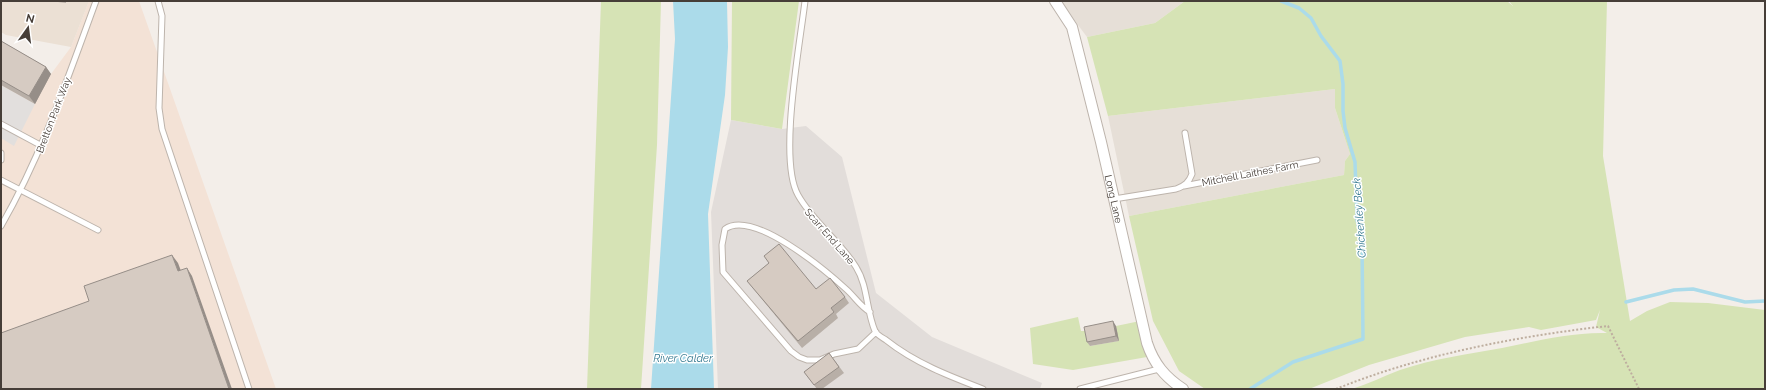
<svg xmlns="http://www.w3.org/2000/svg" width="1766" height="390" font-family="Raleway,sans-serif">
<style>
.residential{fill:#e6dfd7}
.commercial{fill:#f3e2d6}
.industrial{fill:#e2ddda}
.education{fill:#ebe0d4}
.green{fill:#d6e3b5}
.parking{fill:#e2dfdd}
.water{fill:#abdbea}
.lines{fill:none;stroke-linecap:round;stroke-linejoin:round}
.stream{stroke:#abdbea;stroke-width:3.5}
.service-casing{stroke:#bdb4ac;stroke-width:7}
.minor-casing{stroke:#bdb4ac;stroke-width:12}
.path{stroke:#beae9f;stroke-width:2;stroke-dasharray:2 2;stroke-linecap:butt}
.service{stroke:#fff;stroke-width:5}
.minor{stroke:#fff;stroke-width:10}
.wall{fill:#b8afa7}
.shaded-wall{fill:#968e88}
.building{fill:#d6cbc2;stroke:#968e88}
.labels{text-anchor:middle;stroke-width:3;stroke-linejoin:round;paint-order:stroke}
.street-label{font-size:10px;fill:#463e38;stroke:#fff}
.water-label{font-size:11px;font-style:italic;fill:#357a91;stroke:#fff}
</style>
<rect width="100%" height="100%" fill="#f3eee9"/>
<!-- residential -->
<path class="residential" d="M1060 1H1185L1155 23 1087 37Z
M1335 89V108L1350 154 1345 161 1344 175 1129 216 1108 116Z"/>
<!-- commercial -->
<path class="commercial" d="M89 1H139L276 389H1V46L51 74 71 47Z"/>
<!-- industrial -->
<path class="industrial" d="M731 120 782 129 806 126 842 157 876 293 932 337 1042 383 1040 389H718L711 212Z"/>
<!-- education -->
<path class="education" d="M1 1H89L71 47 6 35 1 32Z"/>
<!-- green -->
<path class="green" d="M601 1H661L657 145 641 389H587Z
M732 1H799L782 129 731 120Z
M1185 1H1507L1513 6 1509 1H1607L1603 156 1630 321 1647 311 1670 302 1708 303 1765 310V389H1352C1368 384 1384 376 1400 370 1432 359 1468 354 1502 348 1537 341 1571 332 1607 333L1596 327 1600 310 1596 320 1541 330 1529 327 1465 337 1369 365 1309 389H1205L1179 371 1153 321 1129 216 1344 175 1345 161 1350 154 1335 108V89L1108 116 1087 37 1155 23Z
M1078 317 1081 331H1087L1090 346 1118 341 1116 326 1140 321 1147 357 1073 370 1033 364 1030 328Z"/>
<!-- parking -->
<path class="parking" d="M1 85 35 104 14 146 1 138Z"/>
<!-- water -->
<path class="water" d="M673 1 727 2 728 47 725 95 708 214 714 389H651L675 39Z"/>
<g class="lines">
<!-- stream -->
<path class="stream" d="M1626 302 1674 290 1693 289 1745 302 1765 301
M1250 389 1293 362 1363 339 1362 242 1357 220 1355 162 1345 128 1343 111V84L1340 61 1321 36 1311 18 1299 8 1281 1"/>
<!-- service casing -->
<g class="service-casing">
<path id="service" d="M158 1 162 16 159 108 162 129 249 389
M805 1C800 44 778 160 798 195 813 222 840 241 856 267 868 286 866 310 875 331 877 335 883 338 886 340 915 363 949 376 983 389
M1 124 42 146
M1 153V160
M1 180 98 230
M1184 186 1317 160
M1114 199 1176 189C1185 186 1189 182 1192 174L1185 133
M1 226C42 155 68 77 96 1
M870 312C860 306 855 297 846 289 825 270 753 209 725 229L722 245 723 272 791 351 799 357 807 360H820L834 354 858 349 876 332
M1080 389 1159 369"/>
</g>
<!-- minor casing -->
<g class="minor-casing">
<g id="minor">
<path id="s1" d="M1055 1 1072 27 1101 142 1147 343C1154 364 1165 377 1183 389"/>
</g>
</g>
<!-- path -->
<path class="path" d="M1336 389C1420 355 1517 336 1608 326L1639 389"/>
<!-- service -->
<use href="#service" class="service"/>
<!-- minor -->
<use href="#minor" class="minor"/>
</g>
<!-- wall -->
<path class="wall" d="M50 1H66V3Z
M1 41 46 67 51 74 35 104 1 85Z
M764 256 816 289 845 297 849 303 836 314 838 318 802 348 752 287 747 281 769 263Z
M1116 326 1119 341 1090 346 1087 342Z
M829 353 844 373 822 389H817L804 372Z"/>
<!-- shaded-wall -->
<path class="shaded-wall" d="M46 67 51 74 35 104 29 96Z
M172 255 178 263 184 279 178 271Z
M187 268 192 276 232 389H229Z
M1113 321 1116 326 1119 341 1116 336Z"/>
<!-- building -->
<path class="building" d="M1 41 46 67 29 96 1 80Z
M779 244 816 289 830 278 845 297 831 308 834 312 798 341 747 281 769 263 764 256Z
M172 255 178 271 187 268 229 389H1V333L89 301 84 286Z
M1113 321 1116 336 1087 342 1084 327Z
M829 353 839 367 814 385 804 372Z"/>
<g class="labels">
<!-- street labels -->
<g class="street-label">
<text transform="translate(53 115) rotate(-69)" y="4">Bretton Park Way</text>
<text transform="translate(1250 173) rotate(-11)" y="4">Mitchell Laithes Farm</text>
<text dy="4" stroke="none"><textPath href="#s1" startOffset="208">Long Lane</textPath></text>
<text transform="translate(830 236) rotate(49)" y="4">Scarr End Lane</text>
</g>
<!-- water labels -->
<g class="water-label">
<text transform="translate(1359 218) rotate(-94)" y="4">Chickenley Beck</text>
<text x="683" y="362">River Calder</text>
</g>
</g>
<!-- border -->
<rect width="1766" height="390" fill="none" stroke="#463e38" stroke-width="4"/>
<!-- north arrow -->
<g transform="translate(28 28) rotate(14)" stroke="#ffffff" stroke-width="3" paint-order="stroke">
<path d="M0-3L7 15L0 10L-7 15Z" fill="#463e38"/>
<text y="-6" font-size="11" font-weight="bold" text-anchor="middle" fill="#463e38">N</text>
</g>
</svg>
